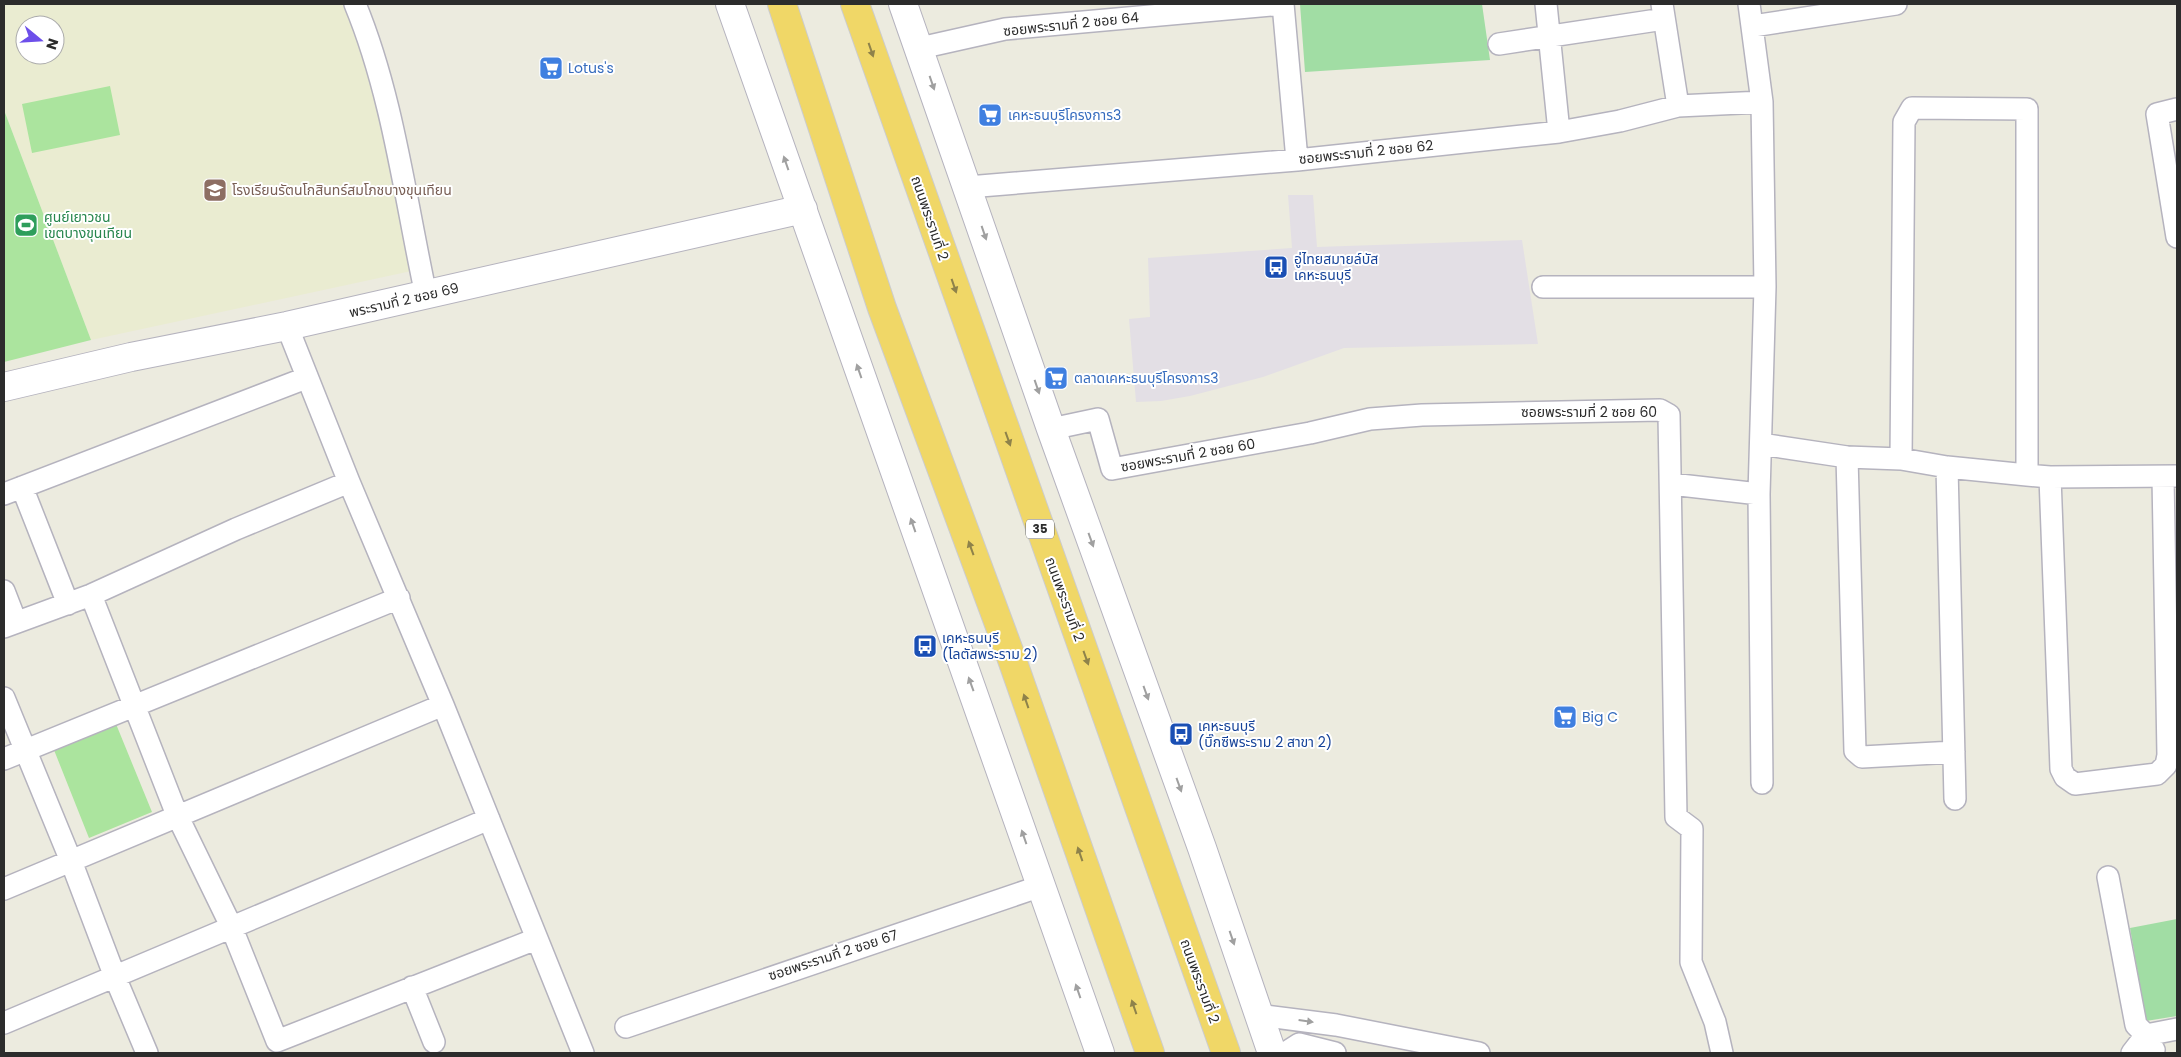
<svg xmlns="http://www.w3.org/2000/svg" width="2181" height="1057" font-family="Poppins,'Noto Sans Thai',sans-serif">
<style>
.industrial{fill:#e3dfe5}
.education{fill:#eaecd1;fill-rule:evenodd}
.green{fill:#a1dda4}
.pitch{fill:#abe49e}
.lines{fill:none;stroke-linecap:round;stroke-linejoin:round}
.street-casing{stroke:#b5b3be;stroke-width:24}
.secondary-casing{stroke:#b5b3be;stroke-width:30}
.highway-casing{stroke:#ccc;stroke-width:30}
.street{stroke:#fff;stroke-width:21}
.secondary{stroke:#fff;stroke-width:28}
.highway{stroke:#f0d767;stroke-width:28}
.oneway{fill:#8e824a}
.oneway2{fill:#a0a0a0}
.labels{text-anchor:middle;stroke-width:4;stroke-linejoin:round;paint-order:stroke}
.shield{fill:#fff;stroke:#6b6b6b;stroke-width:1}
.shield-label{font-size:12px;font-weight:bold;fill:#2c2c2c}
.street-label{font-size:14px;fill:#2c2c2c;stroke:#fff}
.shop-label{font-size:14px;fill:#366cbe;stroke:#fff;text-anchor:start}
.education-label{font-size:14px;fill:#785e54;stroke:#fff;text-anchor:start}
.leisure-label{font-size:14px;fill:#27864d;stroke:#fff;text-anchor:start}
.transit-label{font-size:14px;fill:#164399;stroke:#fff;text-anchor:start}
</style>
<rect width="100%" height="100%" fill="#ecebdf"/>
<!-- industrial -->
<path class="industrial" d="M1288 195H1313L1317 247 1522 240 1538 344 1344 348 1263 377 1190 396 1161 401 1136 402 1129 319 1150 317 1148 258 1292 248Z"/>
<!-- education -->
<path class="education" d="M4 4H343L363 48 416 270 91 340 4 110ZM25 25H55V55H25Z"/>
<!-- green -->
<path class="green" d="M1300 4H1482L1490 60 1305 72Z
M2177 919V1016L2146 1021 2130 928Z"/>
<!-- pitch -->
<path class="pitch" d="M110 86 120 135 32 153 22 104Z
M4 110 91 340 4 362Z
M116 724 152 812 89 838 54 750Z"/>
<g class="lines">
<!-- street casing -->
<g class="street-casing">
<path id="street" d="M355 4C393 96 405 198 426 295
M1546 4 1559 132
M1662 4 1678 106
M1749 4 1762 102 1765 287 1759 494 1762 783
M1753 26 1896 4
M1499 44 1664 19
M920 48 1005 29 1283 4 1297 160
M2177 109 2157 114 2177 237
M968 187 1297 160 1559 132 1620 121 1678 106 1762 102
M1543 287H1765
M287 326 349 482 443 705 583 1053
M1051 429 1098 419 1112 469 1310 433 1370 419 1422 415 1660 410 1669 415 1676 817 1692 829 1691 962 1715 1022 1722 1053
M1761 444 1847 457 1901 459 1947 467 2027 475 2050 477 2177 476
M1847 457 1855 751 1862 757 1954 752
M1901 459 1904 122 1912 108 2027 109V475
M1947 467 1955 799
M2050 477 2061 769 2065 777 2075 784 2157 774 2166 765 2168 755 2163 477
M1671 484 1759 494
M22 487 68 604
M4 494 306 378
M4 591 16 622
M91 595 177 815 231 926 277 1041 536 939
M4 627 91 595 236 529 349 482
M4 698 71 861 115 977 147 1053
M4 759 399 598
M2108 877 2136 1025 2146 1035 2154 1050 2152 1053
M4 889 443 705
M412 987 434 1042
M1258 1015 1336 1025 1479 1053
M4 1023 489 819
M626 1027 1041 886
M1285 1053 1299 1044 1335 1053
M2132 1053 2146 1035 2177 1029"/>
</g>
<!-- secondary casing -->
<g class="secondary-casing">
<path id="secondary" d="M730 4 1100 1053
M903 4 1051 429 1202 848 1272 1053
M4 387 131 357 287 326 803 209"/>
</g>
<!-- highway casing -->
<g class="highway-casing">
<path id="highway" d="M782 4 882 308 1009 651 1150 1053
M855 4 1226 1053"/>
</g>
<!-- street -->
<use href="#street" class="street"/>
<!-- secondary -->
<use href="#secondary" class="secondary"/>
<!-- highway -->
<use href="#highway" class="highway"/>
</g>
<!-- one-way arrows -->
<defs><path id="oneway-solid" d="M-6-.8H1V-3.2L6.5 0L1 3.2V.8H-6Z" transform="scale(1.25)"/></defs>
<g class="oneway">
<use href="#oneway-solid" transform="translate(871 50) rotate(71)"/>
<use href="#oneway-solid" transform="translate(954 286) rotate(71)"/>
<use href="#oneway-solid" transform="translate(1008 439) rotate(70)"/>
<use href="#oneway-solid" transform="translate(971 548) rotate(-110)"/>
<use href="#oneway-solid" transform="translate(1086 658) rotate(70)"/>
<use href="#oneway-solid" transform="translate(1026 701) rotate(-109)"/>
<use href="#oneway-solid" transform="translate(1080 854) rotate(-109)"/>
<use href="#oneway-solid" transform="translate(1134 1007) rotate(-109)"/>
</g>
<g class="oneway2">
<use href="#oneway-solid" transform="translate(932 83) rotate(71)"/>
<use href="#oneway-solid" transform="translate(786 163) rotate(-109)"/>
<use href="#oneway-solid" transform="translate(984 233) rotate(71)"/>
<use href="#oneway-solid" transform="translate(859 371) rotate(-109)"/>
<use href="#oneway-solid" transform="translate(1037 387) rotate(71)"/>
<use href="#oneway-solid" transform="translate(913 525) rotate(-109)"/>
<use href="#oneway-solid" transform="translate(1091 540) rotate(70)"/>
<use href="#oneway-solid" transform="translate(971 684) rotate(-110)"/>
<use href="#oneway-solid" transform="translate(1146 693) rotate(70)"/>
<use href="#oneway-solid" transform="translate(1179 785) rotate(70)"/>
<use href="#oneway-solid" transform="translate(1024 837) rotate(-109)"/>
<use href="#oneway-solid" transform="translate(1232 938) rotate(71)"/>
<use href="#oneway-solid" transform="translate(1078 991) rotate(-109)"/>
<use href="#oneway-solid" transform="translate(1306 1021) rotate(8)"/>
</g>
<!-- icons -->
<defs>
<g id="supermarket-square" transform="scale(1.25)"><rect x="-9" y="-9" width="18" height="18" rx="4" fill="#3f7fe0" stroke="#fff"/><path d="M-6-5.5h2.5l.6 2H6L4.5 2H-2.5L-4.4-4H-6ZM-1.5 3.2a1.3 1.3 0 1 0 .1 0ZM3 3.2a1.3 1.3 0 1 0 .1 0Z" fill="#fff"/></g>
<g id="school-square" transform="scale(1.25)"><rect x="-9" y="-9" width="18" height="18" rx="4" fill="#8d6e63" stroke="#fff"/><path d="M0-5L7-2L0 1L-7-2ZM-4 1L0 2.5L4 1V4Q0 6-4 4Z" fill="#fff"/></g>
<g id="stadium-square" transform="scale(1.25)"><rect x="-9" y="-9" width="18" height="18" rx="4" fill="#2e9e5b" stroke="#fff"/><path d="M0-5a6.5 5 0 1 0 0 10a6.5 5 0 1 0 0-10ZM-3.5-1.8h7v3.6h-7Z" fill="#fff"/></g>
<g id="bus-square" transform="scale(1.25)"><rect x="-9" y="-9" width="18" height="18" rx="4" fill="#1a4fb4" stroke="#fff"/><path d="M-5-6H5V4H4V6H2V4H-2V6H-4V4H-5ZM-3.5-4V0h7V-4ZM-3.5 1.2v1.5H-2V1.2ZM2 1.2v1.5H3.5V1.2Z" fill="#fff"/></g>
</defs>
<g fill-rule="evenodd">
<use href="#supermarket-square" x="551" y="68"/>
<use href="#supermarket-square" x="990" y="115"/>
<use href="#school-square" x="215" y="190"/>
<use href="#stadium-square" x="26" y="225"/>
<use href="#bus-square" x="1276" y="267"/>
<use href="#supermarket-square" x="1056" y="378"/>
<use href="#bus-square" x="925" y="646"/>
<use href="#supermarket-square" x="1565" y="717"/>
<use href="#bus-square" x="1181" y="734"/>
</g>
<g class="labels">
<!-- shield labels -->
<rect class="shield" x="1026" y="519.5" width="28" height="19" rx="4"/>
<g class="shield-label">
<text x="1040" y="533">35</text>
</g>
<!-- street labels -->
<g class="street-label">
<text transform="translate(1071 24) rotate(-6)" y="5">ซอยพระรามที่ 2 ซอย 64</text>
<text transform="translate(1366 152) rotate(-6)" y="5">ซอยพระรามที่ 2 ซอย 62</text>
<text transform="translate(930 218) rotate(71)" y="5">ถนนพระรามที่ 2</text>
<text transform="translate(404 300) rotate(-13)" y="5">พระรามที่ 2 ซอย 69</text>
<text x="1589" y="417">ซอยพระรามที่ 2 ซอย 60</text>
<text transform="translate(1188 455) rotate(-10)" y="5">ซอยพระรามที่ 2 ซอย 60</text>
<text transform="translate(1065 599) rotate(70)" y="5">ถนนพระรามที่ 2</text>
<text transform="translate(833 955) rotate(-18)" y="5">ซอยพระรามที่ 2 ซอย 67</text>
<text transform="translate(1200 981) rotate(70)" y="5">ถนนพระรามที่ 2</text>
</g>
<!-- shop labels -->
<g class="shop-label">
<text x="568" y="73">Lotus's</text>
<text x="1008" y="120">เคหะธนบุรีโครงการ3</text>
<text x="1074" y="383">ตลาดเคหะธนบุรีโครงการ3</text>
<text x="1582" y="722">Big C</text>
</g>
<!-- education labels -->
<g class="education-label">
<text x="232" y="195">โรงเรียนรัตนโกสินทร์สมโภชบางขุนเทียน</text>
</g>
<!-- leisure labels -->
<g class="leisure-label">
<text x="44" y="222">ศูนย์เยาวชน<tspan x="44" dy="16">เขตบางขุนเทียน</tspan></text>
</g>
<!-- transit labels -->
<g class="transit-label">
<text x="1294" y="264">อู่ไทยสมายล์บัส<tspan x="1294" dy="16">เคหะธนบุรี</tspan></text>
<text x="942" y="643">เคหะธนบุรี<tspan x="942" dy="16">(โลตัสพระราม 2)</tspan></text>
<text x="1198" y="731">เคหะธนบุรี<tspan x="1198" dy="16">(บิ๊กซีพระราม 2 สาขา 2)</tspan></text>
</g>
</g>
<!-- border -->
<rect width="2181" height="1057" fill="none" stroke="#2c2c2c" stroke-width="10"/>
<!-- north arrow -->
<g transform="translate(40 40) rotate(108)"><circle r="24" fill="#ffffff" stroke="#ababab"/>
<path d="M0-4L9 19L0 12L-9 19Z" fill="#6d4fea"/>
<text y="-8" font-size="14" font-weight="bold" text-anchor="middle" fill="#2c2c2c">N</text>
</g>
</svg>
